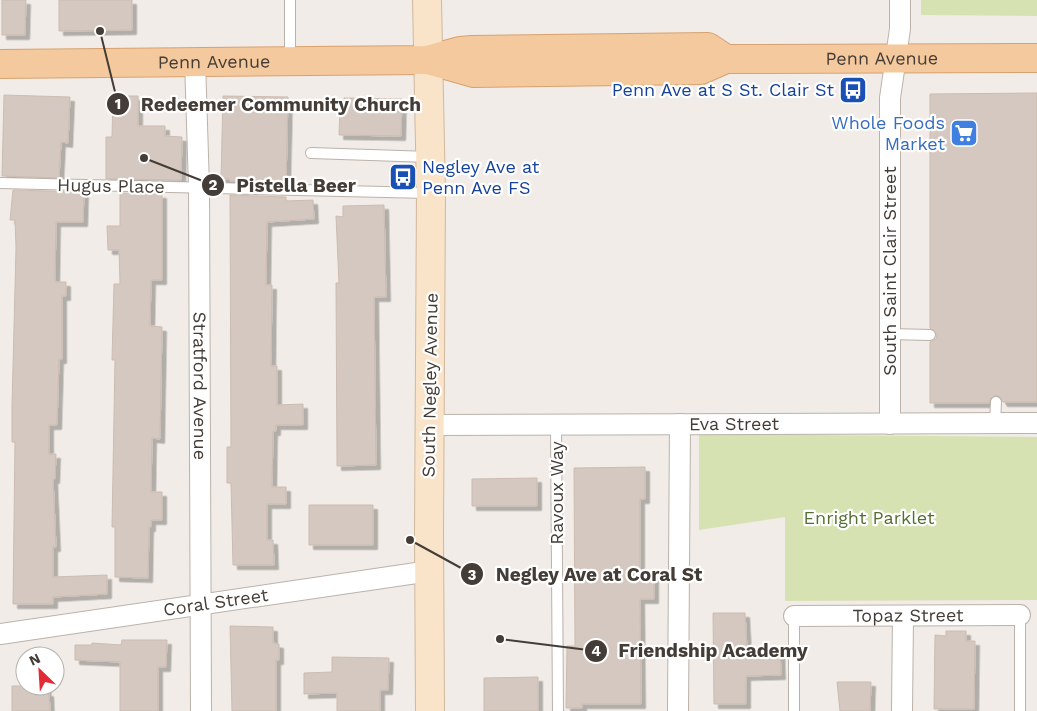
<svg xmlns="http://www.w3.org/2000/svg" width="1037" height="711" font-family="'Work Sans',sans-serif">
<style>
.green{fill:#d7e2b3}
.building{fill:#d5c8c0;stroke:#ccbcb1;filter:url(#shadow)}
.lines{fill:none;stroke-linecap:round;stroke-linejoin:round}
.lane-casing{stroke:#bcb2aa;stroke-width:12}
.street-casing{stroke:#bcb2aa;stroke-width:22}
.secondary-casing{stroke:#d0b89c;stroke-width:30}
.primary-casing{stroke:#d7a26f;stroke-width:30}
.lane{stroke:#fff;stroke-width:10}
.street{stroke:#fff;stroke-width:20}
.secondary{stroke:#f9e4c9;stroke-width:28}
.primary{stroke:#f4c99d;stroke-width:28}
.labels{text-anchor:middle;stroke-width:4.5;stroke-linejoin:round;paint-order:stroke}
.street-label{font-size:18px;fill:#443c36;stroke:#fff}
.transit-label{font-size:18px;fill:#164399;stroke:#fff;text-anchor:end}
.shop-label{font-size:18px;fill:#366cbe;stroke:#fff;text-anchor:end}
.park-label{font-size:18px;fill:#556f30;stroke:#fff}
.leader{fill:none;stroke:#443c36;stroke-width:2}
.callout-dot{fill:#443c36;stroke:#fff;stroke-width:2}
.mark-label{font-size:15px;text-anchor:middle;font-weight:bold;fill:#fff}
.callout-label{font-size:19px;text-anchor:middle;font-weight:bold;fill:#443c36;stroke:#fff;stroke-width:4.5;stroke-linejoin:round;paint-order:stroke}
</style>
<defs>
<filter id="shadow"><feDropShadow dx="4.5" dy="4.5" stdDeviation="0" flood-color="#0004"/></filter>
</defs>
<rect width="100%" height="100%" fill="#f1ece7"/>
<!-- green -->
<path class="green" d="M921 0H1037V16L921 15Z
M699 434 1037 437V600L785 601V517L699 530Z"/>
<!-- building -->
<path class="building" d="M2 0H26L25 35H2Z
M59 0H132V30L59 31Z
M1037 93V402H1003L1000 397 996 395 991 398 989 403H930V342L936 339 937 335 930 328V94Z
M4 95 70 97 68 143 61 142 59 178 2 176Z
M113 96H138V126H165V136L182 137 181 180 106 179V137H112Z
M223 96 288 97 286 183 230 181 229 179H221Z
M344 98 402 99 401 136 339 135 340 107H344Z
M13 190 84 192 83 222H56L55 282H66V296H62V359H59L57 425H49V454H56L55 479H53L56 547H53V577L107 575V594L53 597V604H13L15 442H12V406L16 248 15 220H10Z
M120 193 162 194V280H151L150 326 162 327 160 439 152 438 151 492H162V520H151V527H149L148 578 115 577V527H112L115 360H112L114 284H120L119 250H108L107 226H120Z
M230 195 286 197V201L313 200 314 219 267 222 266 285H272L271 366H277V405L303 404V425H276V431H273L272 487H286V504H267V540H273L274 565H233L231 483H227V447H231Z
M384 205 386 297H374L376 465 337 466 336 283H339L336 216 343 217V206Z
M645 467V499H640V573H654V599H640L641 704H582V708H566L567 646H575L574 468Z
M537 478V506H472V479Z
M309 505H373V545H309Z
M713 613H745L747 649 780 647 781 675 746 676V704H714Z
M230 626 273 627V643L279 644V660H276V711H232Z
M946 631H966V641H975L974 709H934L935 635 946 636Z
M122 640H167L166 667H158V711H120V662L75 660V645H92V643L121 645Z
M332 657 389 658 388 690H380V711H337V693L304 694V673L332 672Z
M538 677V711H484V678Z
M837 682H871L870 711H840Z
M12 686H47L46 692H49L50 711H12Z"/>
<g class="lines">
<!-- lane casing -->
<g class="lane-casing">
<path id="lane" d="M290 0V59
M311 153 430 157
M0 183 429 193
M890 334 930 335
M995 423 996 402
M556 424 558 711
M1020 615V711
M794 711V616"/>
</g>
<!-- street casing -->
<g class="street-casing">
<g id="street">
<path id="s1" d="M195 61 199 187 201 711"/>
<path d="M890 424V98L900 29V0"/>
<path id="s2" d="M430 425 1037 423"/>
<path id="s3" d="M794 616 1020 615"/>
<path id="s4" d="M0 634 430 571"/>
<path d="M678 711 680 424"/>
<path d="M902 711 903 616"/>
</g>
</g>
<!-- secondary casing -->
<g class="secondary-casing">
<path id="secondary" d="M427 0 431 193 429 532 430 711"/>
</g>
<!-- primary casing -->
<g class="primary-casing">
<g id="primary">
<path id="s5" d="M428 60 474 73 701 70 726 59 1037 58"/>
<path id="s6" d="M0 64 427 60 460 51 472 50 708 47 726 59"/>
</g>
</g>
<!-- lane -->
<use href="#lane" class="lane"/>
<!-- street -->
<use href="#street" class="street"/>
<!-- secondary -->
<use href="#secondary" class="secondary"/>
<!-- primary -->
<use href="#primary" class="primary"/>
</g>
<!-- icons -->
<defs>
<g id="bus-square" transform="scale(1.4375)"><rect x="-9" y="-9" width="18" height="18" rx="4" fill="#1a4fb4" stroke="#fff"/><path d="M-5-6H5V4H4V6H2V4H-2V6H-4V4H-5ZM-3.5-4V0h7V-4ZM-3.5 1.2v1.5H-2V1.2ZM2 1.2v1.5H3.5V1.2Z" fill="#fff"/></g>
<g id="supermarket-square" transform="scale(1.4375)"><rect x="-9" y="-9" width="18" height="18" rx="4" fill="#3f7fe0" stroke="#fff"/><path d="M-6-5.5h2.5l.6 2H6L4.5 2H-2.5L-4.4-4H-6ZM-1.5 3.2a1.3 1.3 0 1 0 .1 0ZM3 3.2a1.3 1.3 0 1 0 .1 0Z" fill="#fff"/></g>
</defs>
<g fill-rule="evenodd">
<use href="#bus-square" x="853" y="90"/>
<use href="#supermarket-square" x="964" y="133"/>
<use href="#bus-square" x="403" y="177"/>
</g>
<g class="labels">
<!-- street labels -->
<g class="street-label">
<text dy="6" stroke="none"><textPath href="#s5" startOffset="458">Penn Avenue</textPath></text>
<text dy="6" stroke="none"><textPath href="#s6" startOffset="214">Penn Avenue</textPath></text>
<text transform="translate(111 186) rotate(1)" y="6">Hugus Place</text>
<text transform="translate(890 271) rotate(-90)" y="6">South Saint Clair Street</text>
<text transform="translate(430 385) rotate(-89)" y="6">South Negley Avenue</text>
<text dy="6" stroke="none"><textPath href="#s1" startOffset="325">Stratford Avenue</textPath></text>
<text dy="6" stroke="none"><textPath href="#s2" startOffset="304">Eva Street</textPath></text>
<text transform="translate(557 493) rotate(-90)" y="6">Ravoux Way</text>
<text dy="6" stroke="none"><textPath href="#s4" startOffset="218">Coral Street</textPath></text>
<text dy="6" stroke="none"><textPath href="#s3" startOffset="114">Topaz Street</textPath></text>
</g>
<!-- transit labels -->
<g class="transit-label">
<text x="834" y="96">Penn Ave at S St. Clair St</text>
<text x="422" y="173" text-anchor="start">Negley Ave at<tspan x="422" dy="21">Penn Ave FS</tspan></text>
</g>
<!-- shop labels -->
<g class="shop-label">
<text x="945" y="129">Whole Foods<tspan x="945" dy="21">Market</tspan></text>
</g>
<!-- park labels -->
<g class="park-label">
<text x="869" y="524">Enright Parklet</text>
</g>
</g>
<!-- callouts -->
<path class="leader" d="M100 31L118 104M144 158L213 185M410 540L472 574M500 639L596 651"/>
<g class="callout-dot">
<circle cx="100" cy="31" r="5"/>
<circle cx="144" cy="158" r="5"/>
<circle cx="410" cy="540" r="5"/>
<circle cx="500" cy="639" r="5"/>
<circle cx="118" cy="104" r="12"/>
<circle cx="213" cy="185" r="12"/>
<circle cx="472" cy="574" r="12"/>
<circle cx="596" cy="651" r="12"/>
</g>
<g class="mark-label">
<text x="118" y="109">1</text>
<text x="213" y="190">2</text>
<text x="472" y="580">3</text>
<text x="596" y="656">4</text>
</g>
<g class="callout-label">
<text x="281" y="111">Redeemer Community Church</text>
<text x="296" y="192">Pistella Beer</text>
<text x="599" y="581">Negley Ave at Coral St</text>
<text x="713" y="657">Friendship Academy</text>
</g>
<!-- north arrow -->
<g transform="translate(40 671) rotate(335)"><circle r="24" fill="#ffffff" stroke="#b4b1af"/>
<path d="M0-4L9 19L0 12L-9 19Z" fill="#e42b35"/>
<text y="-8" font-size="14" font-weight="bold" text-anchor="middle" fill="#443c36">N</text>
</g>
</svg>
